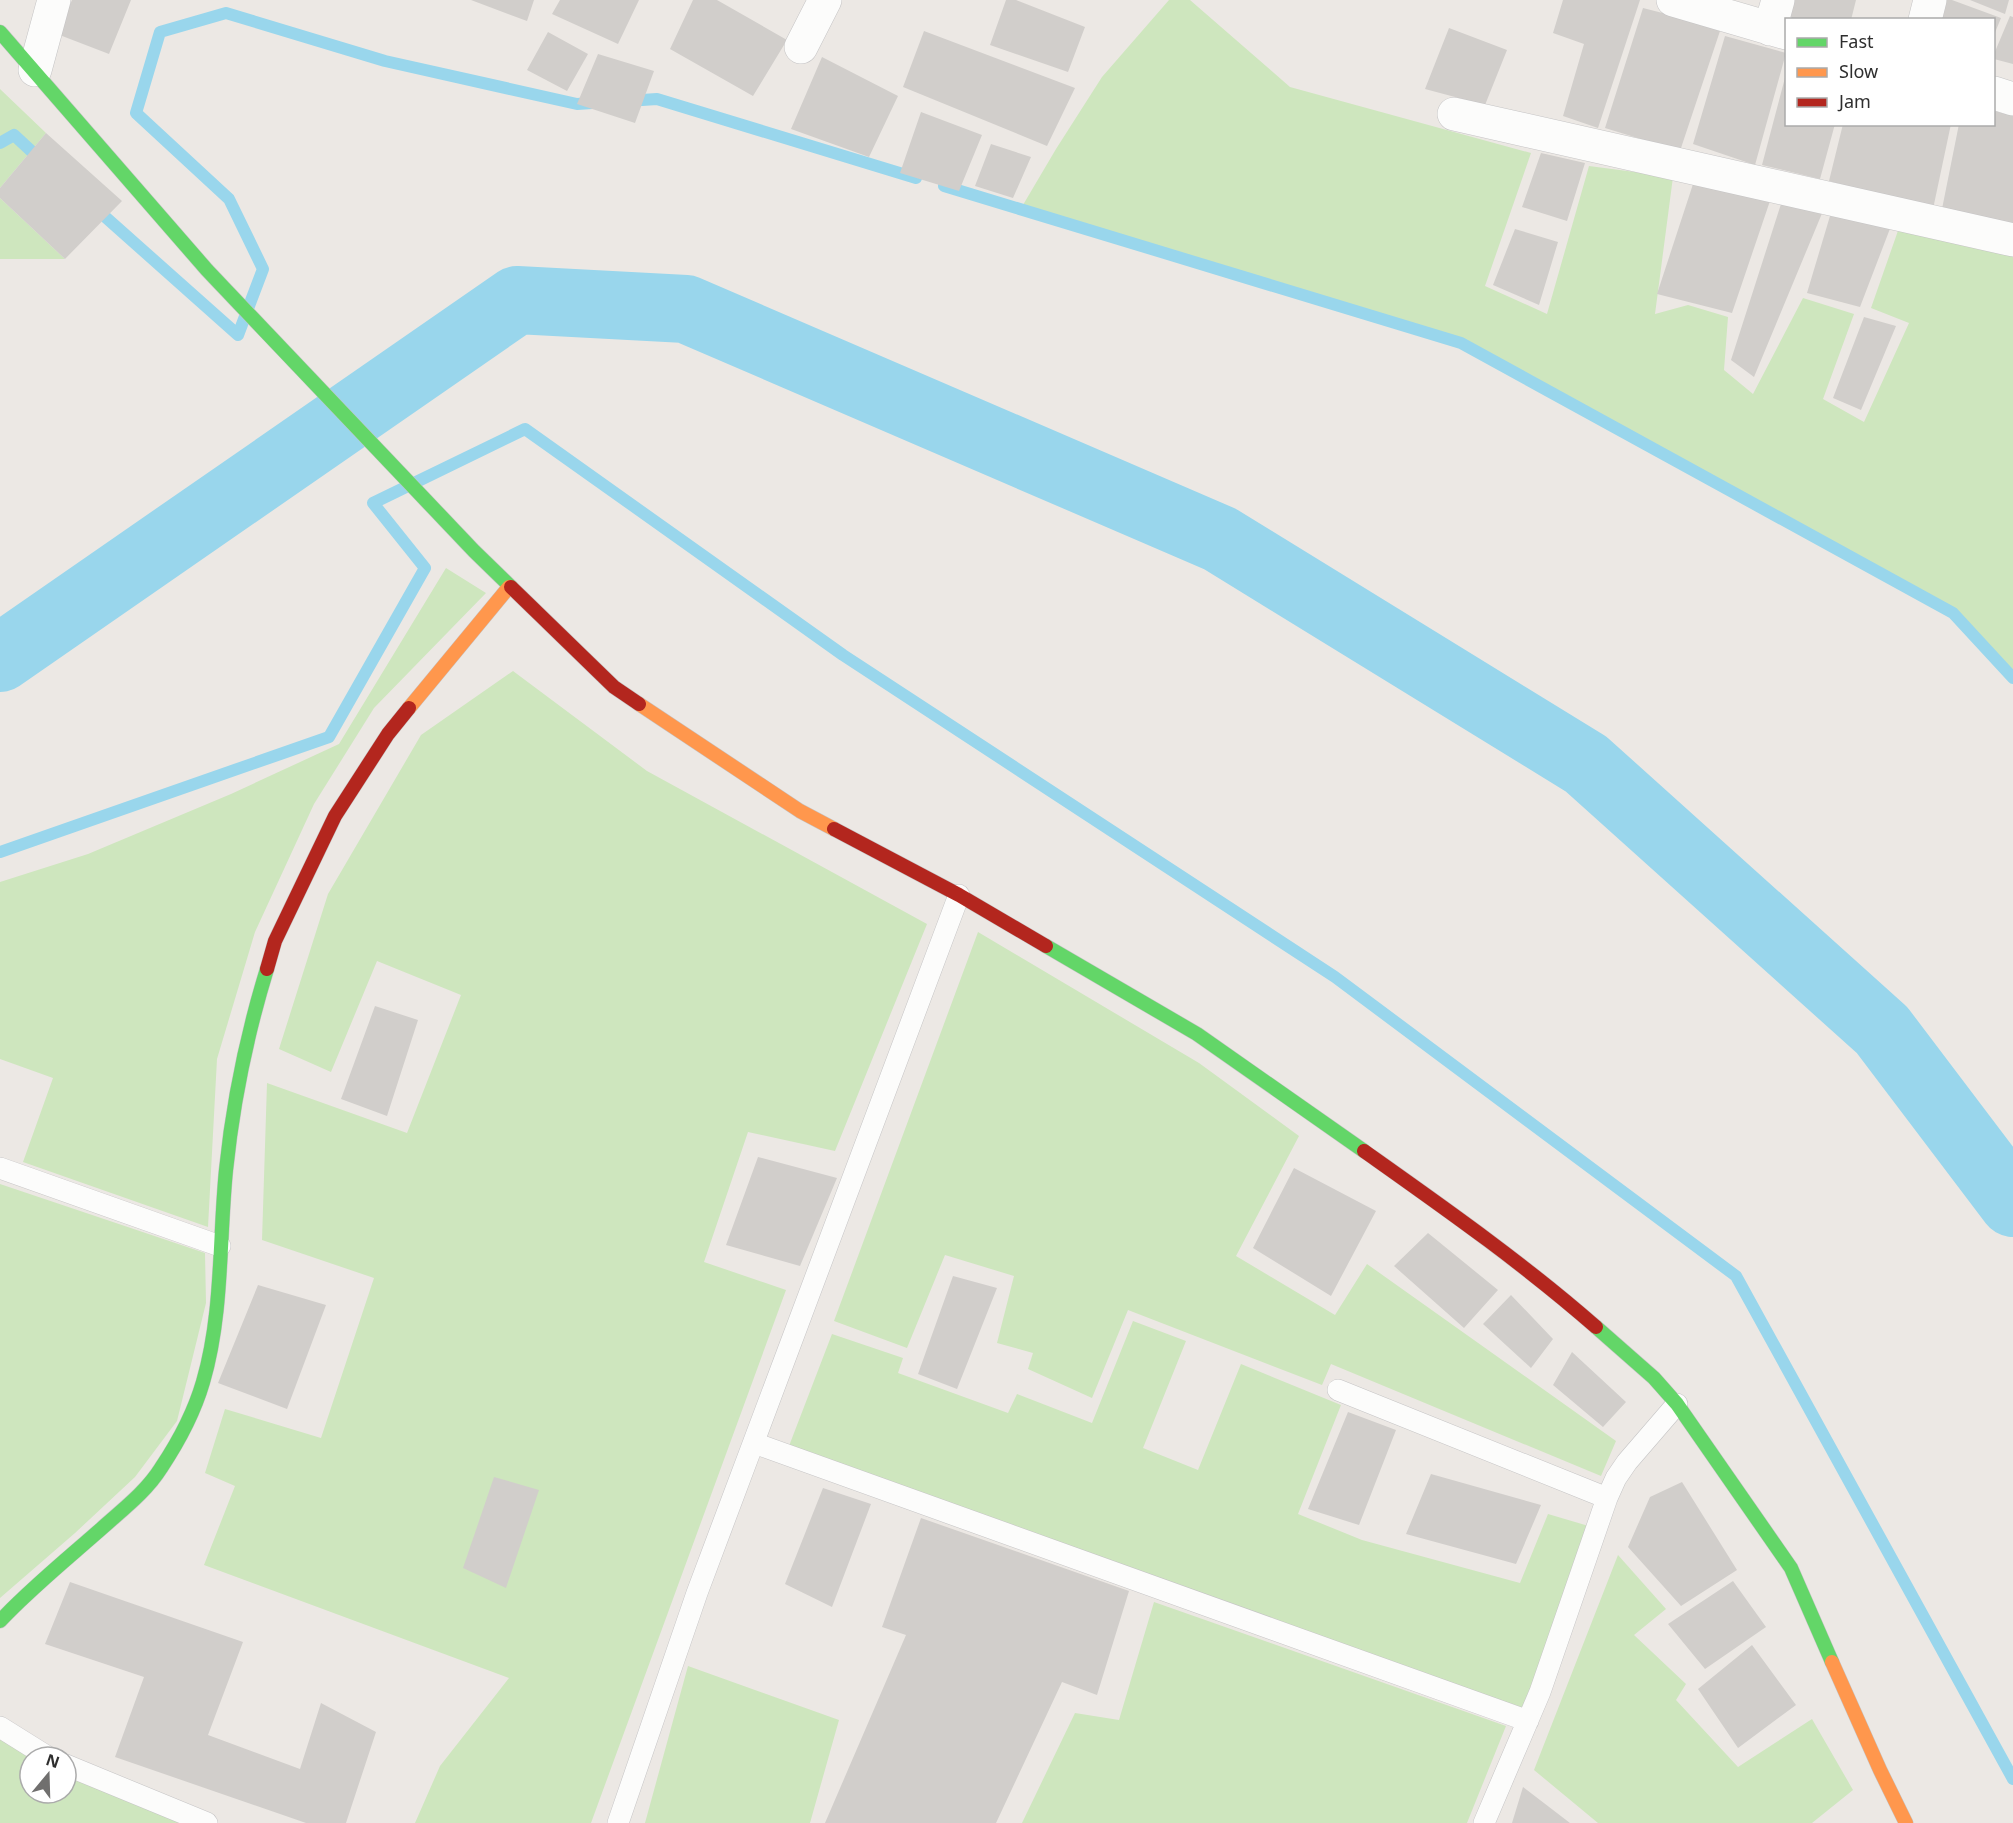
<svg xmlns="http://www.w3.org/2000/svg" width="2013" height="1823" font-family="'Noto Sans',sans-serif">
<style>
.green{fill:#cee6be}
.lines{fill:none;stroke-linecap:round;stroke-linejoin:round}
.stream{stroke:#99d6ec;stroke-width:12}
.river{stroke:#99d6ec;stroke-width:68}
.building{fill:#d1cecb}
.lane-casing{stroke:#c5c4c5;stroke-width:22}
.street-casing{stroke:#c5c4c5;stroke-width:34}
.fast-casing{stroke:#c5c4c5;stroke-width:15}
.slow-casing{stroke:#c5c4c5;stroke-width:15}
.jam-casing{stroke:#c5c4c5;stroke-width:15}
.lane{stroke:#fcfcfb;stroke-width:21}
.street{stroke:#fcfcfb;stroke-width:33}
.fast{stroke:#63d668;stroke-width:14}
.slow{stroke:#ff974d;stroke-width:14}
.jam{stroke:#b3261e;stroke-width:14}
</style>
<rect width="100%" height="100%" fill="#ece8e4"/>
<!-- green -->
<path class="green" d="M1169 0H1190L1290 87 1531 153 1485 286 1547 314 1589 166 1673 177 1655 314 1688 305 1728 317 1724 370 1753 394 1803 298 1854 314 1823 399 1864 422 1909 323 1871 308 1900 225 2013 252V678L1953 613 1461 343 1020 210 1056 149 1102 77Z
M0 89 46 133 0 188Z
M0 198 65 259H0Z
M446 568 486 593 374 708 314 804 255 932 217 1059 208 1227 23 1162 53 1078 0 1059V882L88 854 231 794 339 744Z
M513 671 647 771 927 924 835 1151 748 1132 704 1262 786 1290 591 1823H415L440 1766 509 1678 204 1565 235 1486 205 1473 225 1409 321 1438 374 1278 262 1240 267 1083 407 1133 461 995 377 961 331 1072 279 1049 328 894 421 735Z
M978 932 1199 1063 1299 1136 1236 1256 1335 1315 1367 1264 1616 1441 1601 1476 1331 1364 1322 1385 1128 1310 1092 1398 1028 1369 1033 1353 997 1343 1014 1276 945 1255 907 1348 834 1321Z
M0 1184 205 1253 206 1303 177 1421 135 1477 75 1533 0 1598Z
M1133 1321 1186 1341 1143 1448 1198 1470 1241 1364 1341 1405 1298 1514 1362 1540 1520 1583 1548 1514 1592 1527 1523 1714 789 1446 832 1334 903 1358 898 1373 1008 1413 1017 1394 1092 1423Z
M1618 1555 1666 1609 1634 1635 1686 1684 1676 1700 1738 1767 1812 1719 1853 1790 1812 1823H1598L1534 1770Z
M1154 1602 1506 1726 1467 1823H1022L1075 1713 1119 1720Z
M688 1666 839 1720 810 1823H645Z
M0 1729 30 1757V1793H66V1765L207 1823H0Z"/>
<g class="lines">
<!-- stream -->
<path class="stream" d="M627 101 657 99 916 178
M0 143 14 135 42 161
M944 186 1461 343 1953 613 2013 678
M93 206 238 335 263 269 229 199 136 113 160 32 226 13 385 61 577 104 592 103
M0 852 329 737 425 568 373 503 525 429 843 655 1335 977 1736 1276 2013 1779"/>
<!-- river -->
<path class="river" d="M0 658 517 300 686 309 1220 539 1586 764 1882 1030 2013 1203"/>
</g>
<!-- building -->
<path class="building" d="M72 0H131L109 54 57 34Z
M471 0H534L527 21Z
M560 0H639L618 44 552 14Z
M693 0H717L787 40 753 96 670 49Z
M1006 0H1016L1085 27 1068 72 990 45Z
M1563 0H1640L1598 128 1563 116 1584 44 1553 33Z
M1784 0H1856L1851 20H1786Z
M1938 0H1952L2001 18 1994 35V20H1932Z
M1970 0H2009L2005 14Z
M1643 8 1721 28 1680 151 1605 128Z
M2010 16 2013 17V64L1994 59V54Z
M1449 28 1507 50 1485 105 1425 89Z
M924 31 1075 88 1047 146 903 87Z
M548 32 588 54 567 91 527 70Z
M1725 36 1786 53 1755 165 1693 144Z
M598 54 654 71 635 123 577 104Z
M822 57 898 96 869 157 791 129Z
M1786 74V124H1835L1820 179 1762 165Z
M1994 111 2013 116V230L1941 214 1959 124H1994Z
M921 112 982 135 959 191 900 173Z
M1843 124H1951L1933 209 1829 181Z
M46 133 122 201 65 259 0 198V188Z
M991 144 1031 157 1013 198 975 186Z
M1541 153 1585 163 1567 221 1522 207Z
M1695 178 1772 195 1732 313 1657 294Z
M1781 204 1823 211 1754 377 1731 360Z
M1830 216 1891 226 1860 307 1807 293Z
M1515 229 1558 242 1539 305 1493 285Z
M1864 317 1896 326 1861 410 1833 398Z
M375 1006 418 1020 387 1116 341 1099Z
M758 1157 837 1178 800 1266 726 1245Z
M1294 1168 1376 1211 1331 1296 1253 1248Z
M1428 1233 1498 1290 1464 1328 1394 1266Z
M953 1276 997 1288 957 1389 918 1374Z
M258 1285 326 1305 287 1409 218 1383Z
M1511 1295 1553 1339 1531 1368 1483 1324Z
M1572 1352 1626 1402 1603 1427 1553 1385Z
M1348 1412 1396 1430 1359 1525 1308 1509Z
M1431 1474 1541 1505 1516 1564 1406 1534Z
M494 1477 539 1490 506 1588 463 1568Z
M1682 1482 1737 1570 1681 1606 1628 1547 1650 1497Z
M823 1488 871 1504 832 1607 785 1584Z
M921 1518 1129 1591 1097 1695 1062 1682 996 1823H825L906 1635 882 1627Z
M1733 1581 1766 1627 1705 1669 1668 1624Z
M70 1582 243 1642 208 1735 300 1769 321 1703 376 1732 346 1823H306L115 1757 144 1677 45 1644Z
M1752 1645 1796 1705 1738 1748 1698 1689Z
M1523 1787 1570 1823H1512Z"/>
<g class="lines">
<!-- lane casing -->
<g class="lane-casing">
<path id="lane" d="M0 1168 220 1246
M1338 1390 1607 1498
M754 1443 1528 1721
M0 1727 48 1757
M66 1765 207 1823
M618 1823 697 1593 959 895
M1484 1823 1540 1692 1607 1498 1616 1478 1627 1462 1677 1404"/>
</g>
<!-- street casing -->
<g class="street-casing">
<path id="street" d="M1673 0 1786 33
M1925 20 1930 0
M1770 29 1778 0
M801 47 825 0
M35 70 54 0
M1994 93 2013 99
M1454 114 2013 240"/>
</g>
<!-- fast casing -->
<g class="fast-casing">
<path id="fast" d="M0 32 207 270 474 551 511 587
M1046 946 1197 1034 1364 1151
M1596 1327 1654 1378 1677 1404 1791 1568 1832 1662
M0 1621C31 1588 67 1559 101 1529 122 1510 146 1492 161 1468 179 1441 194 1413 203 1382 223 1314 219 1240 226 1170 233 1102 247 1034 267 969"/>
</g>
<!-- slow casing -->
<g class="slow-casing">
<path id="slow" d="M639 704 800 811 834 829
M409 708 509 587
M1832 1662 1880 1770 1906 1823"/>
</g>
<!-- jam casing -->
<g class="jam-casing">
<path id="jam" d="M511 587 614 687 639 704
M834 829 959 895 1046 946
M267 969 275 941 335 816 388 734 409 708
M1364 1151C1443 1207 1523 1263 1596 1327"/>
</g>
<!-- lane -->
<use href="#lane" class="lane"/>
<!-- street -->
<use href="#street" class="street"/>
<!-- fast -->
<use href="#fast" class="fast"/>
<!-- slow -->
<use href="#slow" class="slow"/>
<!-- jam -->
<use href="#jam" class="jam"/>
</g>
<!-- legend -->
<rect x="1785" y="18" width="210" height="108" fill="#ffffff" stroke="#ababab" stroke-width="1.5"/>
<rect x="1797" y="38" width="30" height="9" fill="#63d668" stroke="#ababab" stroke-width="1.5"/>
<text x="1839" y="48" font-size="18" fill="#2e2e2e">Fast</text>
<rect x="1797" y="68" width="30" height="9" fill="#ff974d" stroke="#ababab" stroke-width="1.5"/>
<text x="1839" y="78" font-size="18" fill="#2e2e2e">Slow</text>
<rect x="1797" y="98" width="30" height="9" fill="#b3261e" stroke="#ababab" stroke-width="1.5"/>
<text x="1839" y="108" font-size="18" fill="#2e2e2e">Jam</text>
<!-- north arrow -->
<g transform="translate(48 1775) rotate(19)"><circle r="28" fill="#ffffff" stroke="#ababab" stroke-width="1.5"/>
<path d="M0-4.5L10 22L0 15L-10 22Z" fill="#706f6e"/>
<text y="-9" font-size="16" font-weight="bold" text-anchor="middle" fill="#2e2e2e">N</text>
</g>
</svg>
